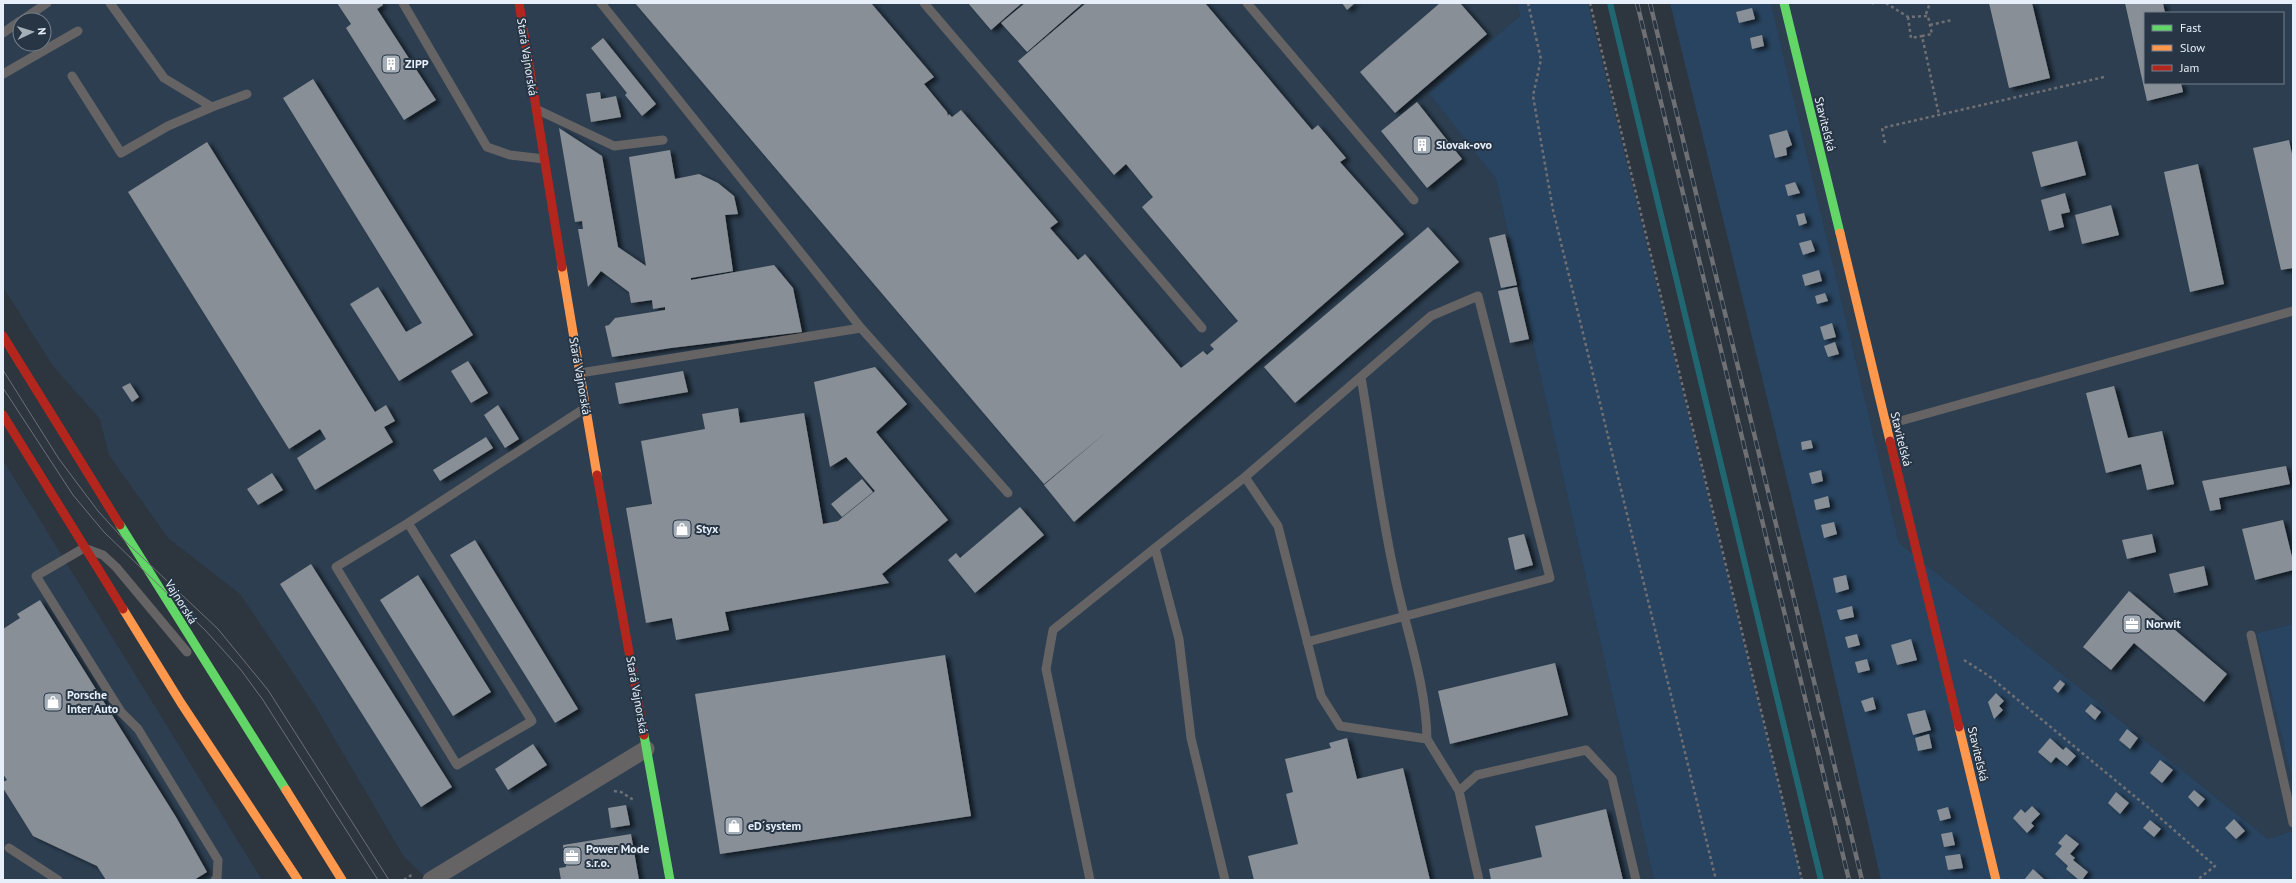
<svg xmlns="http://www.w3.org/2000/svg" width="2296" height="883" font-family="'PT Sans',sans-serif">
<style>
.built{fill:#2c3e50;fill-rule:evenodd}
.green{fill:#294460}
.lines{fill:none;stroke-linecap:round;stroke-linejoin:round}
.stream{stroke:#216771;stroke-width:6}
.building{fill:#888f97;filter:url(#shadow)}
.path{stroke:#707074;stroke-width:2.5;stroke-dasharray:3 3;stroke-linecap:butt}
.lane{stroke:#656363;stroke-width:9}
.street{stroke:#656363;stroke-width:17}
.fast{stroke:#63d668;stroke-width:9}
.slow{stroke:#ff974d;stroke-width:9}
.jam{stroke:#b3261e;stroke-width:9}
.tram{stroke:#6e7074;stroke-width:1}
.rail-casing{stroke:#6e7074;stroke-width:4.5}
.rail{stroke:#273544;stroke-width:3;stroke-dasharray:9;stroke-linecap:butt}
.labels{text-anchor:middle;stroke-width:4;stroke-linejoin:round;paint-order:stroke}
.street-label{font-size:12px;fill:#e7f0fa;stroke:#273544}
.poi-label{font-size:12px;font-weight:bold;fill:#e7f0fa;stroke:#273544;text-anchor:start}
</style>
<defs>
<filter id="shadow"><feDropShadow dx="4.5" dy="2.5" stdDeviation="2" flood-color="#0009"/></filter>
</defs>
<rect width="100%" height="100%" fill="#2d353e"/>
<!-- built -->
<path class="built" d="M3 3H1517L1520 16 1430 93 1496 179 1654 880H428L404 857 316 707 240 594 168 538 109 455 100 419 53 366 3 287ZM20 20H44V44H20Z
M1771 3H2293V624L2257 633 2293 783V831L2268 839 1899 543ZM2145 13H2283V83H2145Z
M3 460 262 880H3Z"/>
<!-- green -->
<path class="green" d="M1517 3H1588L1802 880H1654L1496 179 1429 93 1520 16Z
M1670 3H1771L1899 543 2268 839 2293 831V880H1881L1821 618Z
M2293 624V783L2257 633Z"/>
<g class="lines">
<!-- stream -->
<path class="stream" d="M1610 3 1821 880"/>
</g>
<!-- building -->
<path class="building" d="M337 3H382L383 5 377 9 436 100 404 120 346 28 351 24Z
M635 3H871L934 77 924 84 947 112 948 116 949 114 952 117 961 110 1058 222 1050 228 1078 260 1085 254 1181 368 1203 351 1207 355 1214 349 1210 345 1238 321 1142 207 1153 197 1126 164 1114 175 1018 61 1086 3H1205L1312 130 1318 125 1346 158 1340 162 1404 234 1074 522 1044 485 1110 429 1044 484Z
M968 3H1022L991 30Z
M1025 3H1083L1027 52 1001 23Z
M1342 3H1355L1347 10Z
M1440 3H1460L1487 34 1395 113 1360 72Z
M1989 3H2032L2050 78 2009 88Z
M2125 3H2163L2165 13H2145V83H2181L2183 92 2147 101Z
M1752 8 1755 19 1739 23 1736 12Z
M1762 35 1764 46 1752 49 1750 38Z
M603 38 656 104 642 116 625 95 627 93 591 48Z
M313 79 473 335 399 381 350 304 378 287 406 332 422 323 283 98Z
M600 92 601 99 616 96 621 117 591 122 586 94Z
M1417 102 1462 159 1427 188 1381 131Z
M559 128 602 156 618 247 646 266 629 157 670 150 675 179 699 174 718 183 734 196 738 214 725 215 733 271 691 278V280L774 265 793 288 802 332 671 348 612 357 605 326 609 325 615 318 665 310V307L653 309 652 300 631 303 629 292 601 271 588 287 578 229H583L582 221 575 222Z
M1787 130 1792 145 1786 148 1787 155 1775 158 1769 135Z
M2289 140 2293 159V268L2281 270 2253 148Z
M2077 141 2086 175 2041 187 2032 152Z
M207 142 375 412 386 405 395 421 384 427 393 442 315 490 297 458 326 439 320 429 289 449 128 192Z
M2198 164 2224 284 2190 292 2164 172Z
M1795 182 1800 193 1788 196 1785 185Z
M2065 193 2070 212 2061 214 2064 227 2049 231 2041 200Z
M2111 205 2119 235 2082 244 2075 215Z
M1804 213 1807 223 1799 226 1796 215Z
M1428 227 1459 262 1295 403 1264 367Z
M1505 234 1517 285 1501 288 1489 238Z
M1811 240 1815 251 1803 255 1799 243Z
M1819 270 1822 281 1805 286 1802 275Z
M1517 287 1529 339 1510 343 1498 291Z
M1825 293 1828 301 1817 304 1815 296Z
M1832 323 1836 337 1824 340 1820 327Z
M1835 342 1839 354 1828 357 1824 346Z
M468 361 488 393 471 403 451 371Z
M875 367 907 404 876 432 948 520 882 574 889 583 725 612 729 630 676 640 672 618 646 623 626 508 652 504 641 441 705 429 702 414 738 408 740 423 804 413 823 524 838 521 875 491 846 457 830 467 814 382Z
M683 371 688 392 619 404 615 383Z
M130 383 139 397 132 402 122 387Z
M2114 386 2128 438 2162 431 2174 484 2147 490 2141 464 2106 473 2086 393Z
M498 405 519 439 505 448 484 415Z
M486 437 493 448 440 481 433 470Z
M1811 440 1813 448 1802 450 1801 442Z
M2286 466 2290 484 2219 498 2221 509 2210 511 2202 481Z
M1821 470 1823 481 1812 484 1809 473Z
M272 473 283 490 258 505 247 489Z
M862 479 873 492 842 517 831 504Z
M1828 496 1830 507 1816 510 1814 500Z
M1020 507 1044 535 975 593 948 560 956 553 960 558Z
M2283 520 2293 561V570L2255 580 2242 529Z
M1834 522 1837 534 1824 538 1821 525Z
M1524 534 1533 565 1515 570 1508 538Z
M2152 534 2156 552 2127 559 2122 540Z
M475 540 578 709 555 723 450 555Z
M311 564 452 787 421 807 280 584Z
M2204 566 2208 585 2174 593 2169 574Z
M418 575 491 692 453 716 380 600Z
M1846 575 1849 589 1836 593 1833 578Z
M2129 591 2227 674 2204 702 2134 643 2111 670 2083 647Z
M40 600 176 817 207 872 194 880H106L97 866 33 836 3 788V782L7 780 3 774V629L20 618 17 614Z
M1852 606 1854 617 1840 620 1837 610Z
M1857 634 1860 645 1848 648 1845 637Z
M1911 639 1917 660 1897 665 1891 645Z
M945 655 971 816 720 854 695 694Z
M1867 659 1870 670 1858 673 1855 662Z
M1555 663 1568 715 1450 744 1438 691Z
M2060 680 2065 684 2058 693 2053 688Z
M1996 693 2004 701 1999 706 2003 710 1994 719 1988 702Z
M1873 697 1876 709 1865 712 1861 701Z
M2091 704 2101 712 2095 720 2085 711Z
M1925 710 1931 730 1913 735 1907 714Z
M2127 729 2138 738 2130 749 2119 740Z
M1929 734 1932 748 1918 751 1915 738Z
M1347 738 1357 779 1403 768 1430 880H1254L1248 856 1298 844 1286 794 1293 792 1285 759 1331 748 1329 743Z
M2050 738 2063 750 2066 747 2076 756 2067 766 2056 757 2051 763 2038 752Z
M533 744 547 765 508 790 495 769Z
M2160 760 2173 770 2162 783 2150 773Z
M2194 790 2205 799 2198 807 2188 797Z
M2116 792 2129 803 2120 814 2108 803Z
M626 805 630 825 611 828 608 808Z
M2032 806 2040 814 2031 823 2034 826 2027 833 2013 818 2021 809 2025 813Z
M1948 807 1951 818 1940 821 1937 810Z
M1606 809 1623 880H1491L1489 869 1542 857 1535 826Z
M2234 819 2245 831 2236 839 2225 828Z
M2150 820 2161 829 2154 837 2143 828Z
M1952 832 1955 845 1944 847 1941 834Z
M631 834 639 880H561L559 868 566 867 563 845Z
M2066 834 2079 844 2070 854 2075 858 2073 860 2088 872 2082 880H2079L2066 869 2068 866 2055 854 2062 846 2058 843Z
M1960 854 1963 868 1948 870 1945 856Z
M2033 869 2045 880H2024Z"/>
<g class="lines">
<!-- path -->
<path class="path" d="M1528 3 1541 59 1533 96 1553 210 1716 880
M1590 3 1802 880
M1886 3 1908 17 1928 16 1932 34 1922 36 1939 115
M1872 4 1873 3
M1926 14 1930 3
M1908 17 1911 38 1922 36
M1930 25 1952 20
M1885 143 1882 128 2104 77
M1964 660 1989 676 2150 809 2215 866 2197 880
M614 791 621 792 635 801
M404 880 413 874"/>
<!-- lane -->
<path class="lane" d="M110 3 164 78 212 107 247 94
M403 3 487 147 510 155 544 159
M601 3 861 328 1008 493
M924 3 1202 328
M1247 3 1414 200
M22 20 47 3
M3 33 20 21
M3 74 78 31
M72 76 121 153 168 126 212 107
M538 110 614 146 663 140
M580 373 861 328
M1361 377C1372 442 1380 508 1394 572 1405 628 1426 681 1427 739
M1886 425 2293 311
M1245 477 1431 316 1478 296 1550 578 1307 642
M408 523 532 721 457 765 336 567 408 523 585 408
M2251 635 2293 823
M187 652 116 567 103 555 84 548 36 576 121 712 138 729 218 860 217 879 215 880
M1459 791 1477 775 1586 750 1612 778 1636 880
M9 848 58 880
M1090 880 1046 669 1053 630 1155 548
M1225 880 1191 738 1179 639 1155 548 1245 477 1278 526 1321 696 1340 726 1427 739 1459 791 1479 880"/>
<!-- street -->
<path class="street" d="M431 880 646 749"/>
<!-- fast -->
<path class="fast" d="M1784 3 1840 233
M120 525 286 790
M644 735 670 880"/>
<!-- slow -->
<path class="slow" d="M1840 233 1890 441
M562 267 597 475
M123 609 181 703 298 880
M1959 727 1996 880
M286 790 342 880"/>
<!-- jam -->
<path class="jam" d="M519 3 562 267
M3 336 120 525
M3 415 123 609
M1890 441 1959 727
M597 475 644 735"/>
<!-- tram -->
<path class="tram" d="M3 370 59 459 98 511 128 544 218 629 268 690 389 880
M3 388 73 495 104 532 206 631 241 670 263 700 378 880"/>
<!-- rail casing -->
<g class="rail-casing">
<path id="rail" d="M1637 3 1849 880
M1650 3 1862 880"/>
</g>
<!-- rail -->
<use href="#rail" class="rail"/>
</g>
<!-- icons -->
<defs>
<g id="building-square" transform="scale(1)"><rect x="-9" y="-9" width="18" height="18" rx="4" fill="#a6afb8" stroke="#273544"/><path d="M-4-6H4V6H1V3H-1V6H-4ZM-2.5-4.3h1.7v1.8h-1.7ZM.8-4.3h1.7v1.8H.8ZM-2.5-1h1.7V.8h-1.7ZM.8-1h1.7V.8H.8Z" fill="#fff"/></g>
<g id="shop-square" transform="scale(1)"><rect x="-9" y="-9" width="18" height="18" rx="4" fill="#a6afb8" stroke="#273544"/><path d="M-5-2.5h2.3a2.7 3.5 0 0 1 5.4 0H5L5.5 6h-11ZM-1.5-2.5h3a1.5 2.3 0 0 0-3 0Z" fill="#fff"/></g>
<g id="office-square" transform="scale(1)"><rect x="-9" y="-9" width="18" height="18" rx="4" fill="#a6afb8" stroke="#273544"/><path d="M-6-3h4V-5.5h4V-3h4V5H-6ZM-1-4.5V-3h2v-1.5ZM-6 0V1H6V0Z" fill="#fff"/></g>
</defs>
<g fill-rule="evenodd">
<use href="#building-square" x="391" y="64"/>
<use href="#building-square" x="1422" y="145"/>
<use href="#shop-square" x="682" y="529"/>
<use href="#office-square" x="2132" y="624"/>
<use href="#shop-square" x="53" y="702"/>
<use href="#shop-square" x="734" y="826"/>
<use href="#office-square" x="572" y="856"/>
</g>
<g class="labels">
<!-- street labels -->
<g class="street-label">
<text transform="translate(527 57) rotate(81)" y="4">Stará Vajnorská</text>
<text transform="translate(1825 124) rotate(76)" y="4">Staviteľská</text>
<text transform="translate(580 376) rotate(80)" y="4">Stará Vajnorská</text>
<text transform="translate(1901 439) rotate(76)" y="4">Staviteľská</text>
<text transform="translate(181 602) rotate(58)" y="4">Vajnorská</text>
<text transform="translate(637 695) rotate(80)" y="4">Stará Vajnorská</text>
<text transform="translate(1978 754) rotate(77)" y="4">Staviteľská</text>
</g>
<!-- poi labels -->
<g class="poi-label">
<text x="405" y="68">ZIPP</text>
<text x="1436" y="149">Slovak-ovo</text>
<text x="696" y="533">Styx</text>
<text x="2146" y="628">Norwit</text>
<text x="67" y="699">Porsche<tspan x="67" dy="14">Inter Auto</tspan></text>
<text x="748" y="830">eD´system</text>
<text x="586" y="853">Power Mode<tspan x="586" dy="14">s.r.o.</tspan></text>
</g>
</g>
<!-- border -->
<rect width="2296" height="883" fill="none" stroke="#e7f0fa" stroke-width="8"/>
<!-- legend -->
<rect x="2144" y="12" width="140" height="72" fill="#273544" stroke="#74808d"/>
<rect x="2152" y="25" width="20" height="6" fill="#63d668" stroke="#74808d"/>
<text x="2180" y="32" font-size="12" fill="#e7f0fa">Fast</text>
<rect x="2152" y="45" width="20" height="6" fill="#ff974d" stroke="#74808d"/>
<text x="2180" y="52" font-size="12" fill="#e7f0fa">Slow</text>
<rect x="2152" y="65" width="20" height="6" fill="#b3261e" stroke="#74808d"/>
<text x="2180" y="72" font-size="12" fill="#e7f0fa">Jam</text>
<!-- north arrow -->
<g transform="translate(32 32) rotate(86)"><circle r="19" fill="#273544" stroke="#74808d"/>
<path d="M0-3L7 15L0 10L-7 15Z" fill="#a6afb8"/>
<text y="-6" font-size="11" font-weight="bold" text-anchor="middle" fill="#e7f0fa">N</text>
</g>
</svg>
